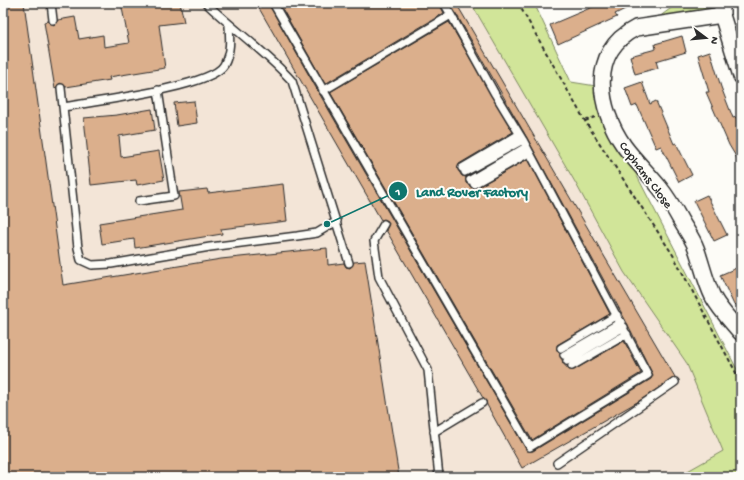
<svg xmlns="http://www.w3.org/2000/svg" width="744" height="480" font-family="'Gochi Hand',sans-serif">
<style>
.built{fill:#f3e5d7}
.green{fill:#d1e599;stroke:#7e8862}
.building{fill:#dbaf8c;stroke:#2b2b2b}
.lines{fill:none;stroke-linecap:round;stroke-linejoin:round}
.lane-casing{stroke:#2b2b2b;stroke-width:10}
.street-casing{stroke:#2b2b2b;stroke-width:18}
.path{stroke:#2b2b2b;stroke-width:2;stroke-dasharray:4 3;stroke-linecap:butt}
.lane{stroke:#fdfcf7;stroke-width:7}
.street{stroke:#fdfcf7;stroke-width:15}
.labels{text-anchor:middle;stroke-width:4;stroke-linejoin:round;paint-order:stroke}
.street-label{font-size:13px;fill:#2b2b2b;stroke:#fdfcf7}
.leader{fill:none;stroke:#0f766e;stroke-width:1.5}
.callout-dot{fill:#0f766e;stroke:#fdfcf7;stroke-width:1.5}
.mark-label{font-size:12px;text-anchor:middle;font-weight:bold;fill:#fff}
.callout-label{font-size:14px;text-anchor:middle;font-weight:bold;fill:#0f766e;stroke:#fdfcf7;stroke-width:4;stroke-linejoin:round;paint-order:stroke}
</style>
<rect width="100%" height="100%" fill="#fdfcf7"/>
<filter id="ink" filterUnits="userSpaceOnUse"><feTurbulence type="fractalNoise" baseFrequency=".025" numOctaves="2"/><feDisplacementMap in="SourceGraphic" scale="8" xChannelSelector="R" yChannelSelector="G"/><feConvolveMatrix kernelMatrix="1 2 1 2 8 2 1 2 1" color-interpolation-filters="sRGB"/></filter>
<g filter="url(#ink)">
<!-- built -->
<path class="built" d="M3 3H515L741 477H3Z"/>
<!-- green -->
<path class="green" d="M471 3H534L571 82 596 86 611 134 636 174 741 377V477H677L723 451 686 362 624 272 575 182Z
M678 3H716L713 10 655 20Z"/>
<!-- building -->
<path class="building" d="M3 3H24L63 285 221 259 327 248 328 265 344 263 346 267 350 268 354 262 365 261 399 477H3Z
M121 3H180L184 22 159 25 165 68 109 77 110 80 66 87 60 83 55 89 44 22 48 21 54 25 58 20 75 17 79 39 103 35 104 47 129 43Z
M256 3H268L319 93 527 451H533L651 379 653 375 628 325 527 138 450 3H456L675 377 639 401 522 468 487 405 486 401 483 398 386 230 389 224 388 221 384 219 381 220Z
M279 3H439L444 13 325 84Z
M602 3H637L615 14 617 17 558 44 550 25Z
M449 22 513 132 459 164 458 170 462 176 466 177V183L474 189 528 159 610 314 557 345V350L560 353 563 363 569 370H574L624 341 641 373 532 440 330 92Z
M682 36 686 52 656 61 658 68 635 74 630 56 656 49 655 44Z
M710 51 721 87 733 118 736 117 741 128V165L729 145 706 92H709L698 55Z
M642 82 650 104 656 101 674 144 676 143 692 175 679 182 661 146 656 148 637 105 632 107 625 88Z
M194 101 197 123 177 126 174 103Z
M152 109 155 130 119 136 121 157 159 151 164 180 137 185 136 180 91 185 84 118 117 115Z
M283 184 287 221 221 229 222 234 135 248 134 239 102 244 99 223 182 210 179 192 207 189 208 193Z
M707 195 727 235 714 241 694 201Z
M741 266V302L734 305 720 275Z"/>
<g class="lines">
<!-- lane casing -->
<g class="lane-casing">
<path id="lane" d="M51 3 53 20
M206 3C234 30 266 52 292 81L349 263
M273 3 530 447 648 375 523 140 495 94 451 15
M61 88 78 248 81 260 92 265 111 264 210 247 297 236 317 233 337 221
M323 91 451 15 444 3
M63 107C91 102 212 87 224 65 231 52 230 39 229 26
M462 168 518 135
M465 172 523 140
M470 180 526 147
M474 184 529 153
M139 201 174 196 158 90
M384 224 374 241 379 277 428 370 439 477
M561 348 617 315
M564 355 621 322
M567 361 624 327
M572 366 627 334
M434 432 482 403
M557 463 675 382"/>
</g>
<!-- street casing -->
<g class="street-casing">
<path id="street" d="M722 3V15L741 76
M722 15 636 28C588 52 598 109 624 146 635 161 649 174 660 188 668 198 675 210 681 221 686 230 693 239 696 248 702 264 705 281 713 297 720 310 731 321 741 333"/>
</g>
<!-- path -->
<path class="path" d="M518 3 585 121 673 255 741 382
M585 121 595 117"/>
<!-- lane -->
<use href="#lane" class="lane"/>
<!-- street -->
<use href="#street" class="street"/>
</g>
</g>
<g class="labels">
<!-- street labels -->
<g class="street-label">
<text transform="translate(647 174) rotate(53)" y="5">Cophams Close</text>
</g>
</g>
<!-- callouts -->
<path class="leader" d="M327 224L398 191"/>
<g class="callout-dot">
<circle cx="327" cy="224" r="4"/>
<circle cx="398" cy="191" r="10"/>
</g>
<g class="mark-label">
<text x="398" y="195">1</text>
</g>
<g class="callout-label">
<text x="472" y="196">Land Rover Factory</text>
</g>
<!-- margin -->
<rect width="744" height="480" fill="none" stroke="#fdfcf7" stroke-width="16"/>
<rect x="8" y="8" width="728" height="464" fill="none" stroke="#2b2b2b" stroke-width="1.5" filter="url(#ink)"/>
<!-- north arrow -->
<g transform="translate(706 38) rotate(106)" stroke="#fdfcf7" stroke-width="3" paint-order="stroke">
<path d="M0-3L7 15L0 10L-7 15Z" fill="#2b2b2b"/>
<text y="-6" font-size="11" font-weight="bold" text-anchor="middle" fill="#2b2b2b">N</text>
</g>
</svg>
